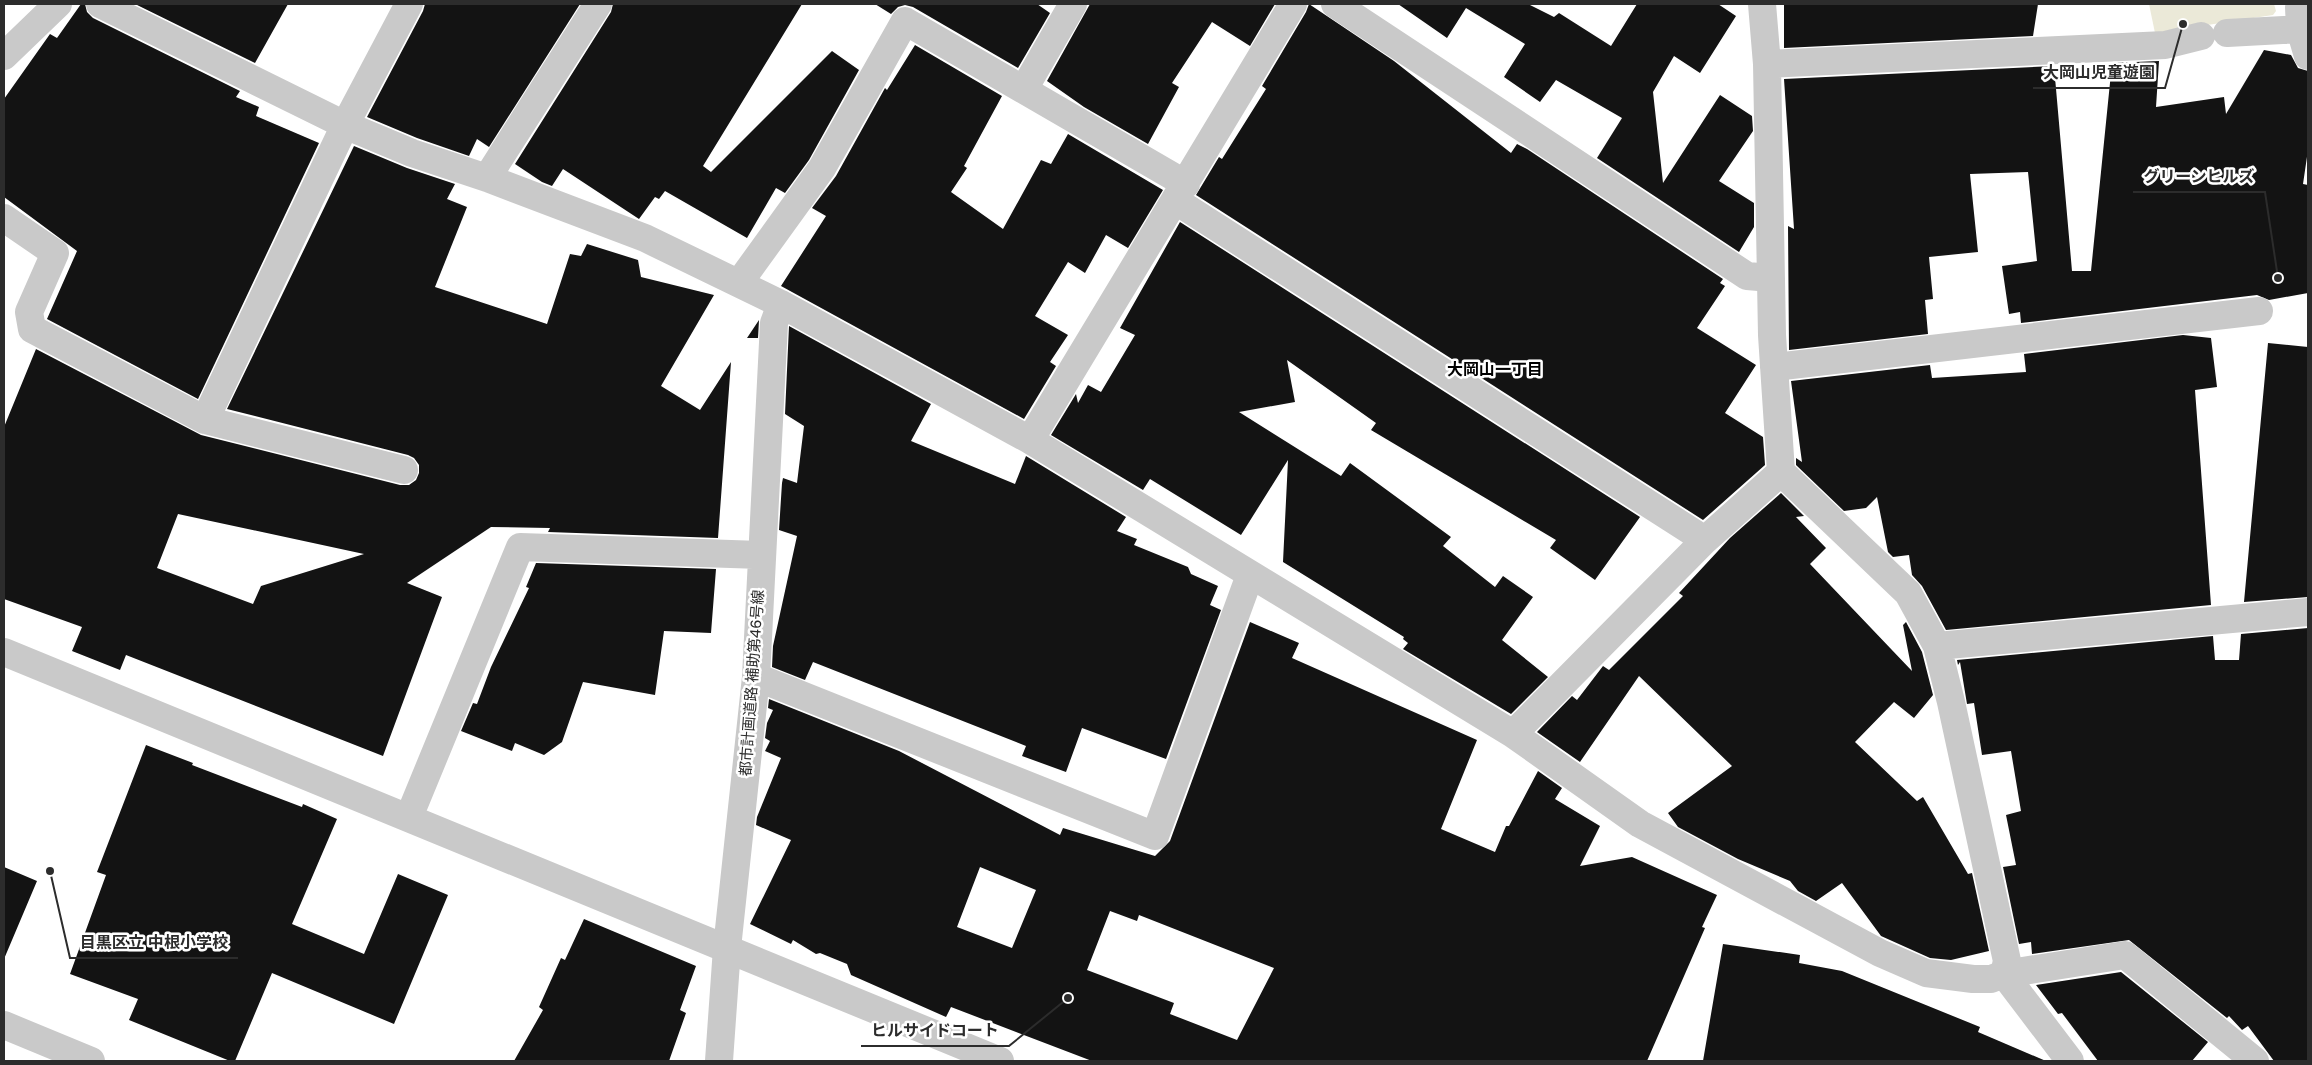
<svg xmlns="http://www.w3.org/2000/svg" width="2312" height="1065" font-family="'Golos Text','Noto Sans JP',sans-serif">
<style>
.green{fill:#ebe9d8}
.building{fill:#131313;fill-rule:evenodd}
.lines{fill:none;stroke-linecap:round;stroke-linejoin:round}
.minor{stroke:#c9c9c9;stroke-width:28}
.labels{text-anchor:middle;stroke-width:5;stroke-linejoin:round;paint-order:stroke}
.street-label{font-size:15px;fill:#2c2c2c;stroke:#fff}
.neighbourhood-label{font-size:16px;font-weight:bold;fill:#000;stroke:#fff}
.leader{fill:none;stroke:#2c2c2c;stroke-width:2}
.callout-dot{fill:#2c2c2c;stroke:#fff;stroke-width:2}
.callout-label{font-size:16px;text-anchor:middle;font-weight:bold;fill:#2c2c2c;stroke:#fff;stroke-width:5;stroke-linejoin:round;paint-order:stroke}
</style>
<rect width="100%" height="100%" fill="#fff"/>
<!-- green -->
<path class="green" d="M2149 4H2274L2276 11 2273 15 2155 33Z"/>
<!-- building -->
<path class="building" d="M81 4H85L87 12 93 18 240 91 236 97 259 107 256 116 319 143 198 399 47 319 77 251 4 197V99L50 34 57 38Z
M135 4H288L255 63Z
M425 4H580L489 147 477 139 469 156 417 138 367 117 423 11Z
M613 4H802L703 166 711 172 832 51 859 70 809 160 785 193 776 188 747 238 665 191 659 199 655 197 639 219 563 169 552 186 542 182 515 164 611 12Z
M875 4H1037L1050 13 1018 68 913 7 905 5 898 7 891 14Z
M1090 4H1275L1250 46 1212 22 1172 83 1179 87 1148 144 1084 107 1047 81Z
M1309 4 1394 61 1511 153 1517 144 1527 149 1723 279 1720 283 1725 286 1697 328 1756 365 1725 413 1763 437 1765 465 1703 520 1196 195 1219 157 1222 159 1266 89 1262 86 1306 12Z
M1398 4H1528L1554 17 1559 13 1611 46 1637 4H1718L1736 16 1700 73 1674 56 1653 92 1663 183 1720 95 1752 116 1753 131 1719 181 1754 203V227L1739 252 1597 158 1622 118 1556 80 1540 102 1504 77 1525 44 1466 8 1447 38Z
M1784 4H2038L2033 36 1784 48Z
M915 45 1002 96 964 166 967 168 951 192 1003 229 1041 160 1051 164 1068 134 1163 190 1128 248 1106 235 1085 273 1068 262 1035 316 1068 335 1050 362 1056 366 1024 419 781 286 826 216 812 208 836 176 885 88 887 90Z
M2264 50 2291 55 2298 68 2308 71V150L2303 184 2308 185V293L2269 300 2257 295 2021 323 2020 312 2009 314 2002 266 2037 261 2028 172 1970 174 1978 252 1929 257 1933 299 1925 300 1928 334 1789 350 1788 226 1794 229 1784 79 2054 66 2072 271H2091L2112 63 2159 61 2156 107 2224 97 2226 114Z
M354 146 407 168 455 184 447 199 467 207 435 287 547 324 570 254 581 256 587 244 638 260 641 277 714 295 661 386 700 410 731 362 718 538 548 532 550 528 491 527 407 583 442 597 383 756 126 655 120 670 72 651 82 627 4 599V427L36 349 201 435 400 485H409L416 480 419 473V465L414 458 408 455 227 409ZM178 514 364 554 261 586 253 604 157 568Z
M1180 222 1640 517 1595 580 1550 548 1556 540 1371 430 1376 423 1287 360 1295 402 1239 412 1341 476 1350 463 1451 537 1443 546 1495 587 1503 576 1533 597 1502 640 1548 677 1511 714 1403 649 1408 643 1403 639 1404 637 1283 562 1288 460 1241 535 1150 479 1143 490 1051 435 1076 394 1078 403 1088 385 1101 392 1135 335 1120 328Z
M759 320 758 338H747Z
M789 326 931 404 911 441 1015 484 1026 456 1126 517 1117 531 1137 539 1134 545 1188 567 1191 574 1218 586 1210 605 1221 610 1166 759 1082 728 1066 772 1022 756 1026 746 813 662 805 680 772 667 773 646 797 536 779 530 782 483 783 478 797 483 804 426 785 414Z
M2183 335 2211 338 2217 387 2195 390 2211 605 1946 630 1922 586 1912 575 1909 555 1893 557 1888 552 1877 497 1866 508 1844 511 1796 465V458L1802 462 1791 381 1930 365 1932 378 2026 372 2024 354Z
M2268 343 2308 347V597L2244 602Z
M1781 493 1804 516 1796 517 1826 548 1810 564 1912 671 1903 625 1906 622 1922 652 1933 695 1914 718 1894 702 1855 742 1917 801 1923 797 1968 874 1972 873 1989 951 1951 960 1930 958 1881 936 1842 883 1816 901 1798 891 1790 881 1738 859 1678 827 1668 813 1732 766 1639 676 1580 762 1537 732 1572 696 1577 700 1603 666 1609 670 1683 596 1679 593 1730 538Z
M536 563 716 569 711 633 664 631 655 695 583 682 562 742 544 755 515 743 512 751 461 731 473 703 477 704 491 667 529 588 526 587Z
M1250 622 1299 643 1292 658 1477 740 1441 829 1495 852 1506 826H1509L1538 771 1562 788 1555 799 1600 826 1580 866 1632 857 1717 895 1702 927 1705 928 1647 1061H1092L951 1007 946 1017 851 975 847 964 820 953 816 954 793 940 791 944 750 924 791 840 756 825 757 817 781 758 765 751 770 741 765 738 767 723 773 710 768 708 769 699 899 751 1060 835 1063 828 1155 856 1170 841ZM980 867 1036 890 1012 948 957 927ZM1110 911 1137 921 1139 915 1274 968 1237 1040 1170 1014 1174 1003 1087 970Z
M2308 628V1061H2274L2248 1026 2242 1030 2229 1016 2227 1018 2129 940 2032 954 2031 942 2019 944 2003 867 2016 865 2006 815 2021 811 2011 751 1982 755 1974 703 1967 704 1960 662 1958 665 1957 660 2213 636 2215 660H2239L2241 634Z
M146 745 193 763 192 765 302 807 303 804 337 819 292 924 364 954 398 874 448 895 394 1024 272 973 235 1061H230L129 1020 138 999 70 974 106 875 97 872Z
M4 867 37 881 4 959Z
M584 919 696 966 680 1010 686 1013 669 1061H514L543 1010 539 1007 561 958 565 960Z
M1723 944 1800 955 1799 963 1842 971 1980 1027 1978 1032 2046 1061H1703Z
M2121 972 2208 1042 2192 1061H2098L2062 1013 2058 1014 2036 985Z"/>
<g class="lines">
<!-- minor -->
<path class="minor" d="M100 4 345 125 412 153 487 178 645 238 781 304 1030 440 1513 734 1640 824 1880 953 1926 973 1973 979H1991L2004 974 2125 955 2255 1061
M1335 4 1747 276 1771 278
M1762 4 1767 64 1772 335 1781 472 1908 593 1937 646 1951 702 2007 961 2004 974 2070 1061
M2299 7 2300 29 2308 56
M2227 33 2300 29
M4 56 58 4
M1767 64 2165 45 2201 36
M1024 89 1073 4
M487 178 598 4
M1176 201 1705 540
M4 218 55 253 29 312 32 329 205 420 404 470
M739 283 822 168 905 21 1186 184
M1774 367 2259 311
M205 420 345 125 409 4
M1030 440 1293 4
M1937 646 2308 612
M4 652 1000 1061
M756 677 1155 836 1250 575
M1513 734 1705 540 1781 472
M409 817 520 547 761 555
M4 1025 91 1061
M719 1061 727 948 756 677 774 323 781 304"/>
</g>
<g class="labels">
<!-- street labels -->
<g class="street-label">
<text transform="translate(752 683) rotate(-86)" y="5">都市計画道路 補助第46号線</text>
</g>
<!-- neighbourhood labels -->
<g class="neighbourhood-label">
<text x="1495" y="375">大岡山一丁目</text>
</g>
</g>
<!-- callouts -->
<path class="leader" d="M2183 24L2165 88H2033M2278 278L2265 192H2133M50 871L70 958H238M1068 998L1009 1046H861"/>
<g class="callout-dot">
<circle cx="2183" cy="24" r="5"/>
<circle cx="2278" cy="278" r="5"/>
<circle cx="50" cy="871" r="5"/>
<circle cx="1068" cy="998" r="5"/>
</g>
<g class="callout-label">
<text x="2099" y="78">大岡山児童遊園</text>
<text x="2199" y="182">グリーンヒルズ</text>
<text x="154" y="948">目黒区立 中根小学校</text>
<text x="935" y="1036">ヒルサイドコート</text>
</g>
<!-- border -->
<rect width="2312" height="1065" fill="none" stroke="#2c2c2c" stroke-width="10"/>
</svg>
